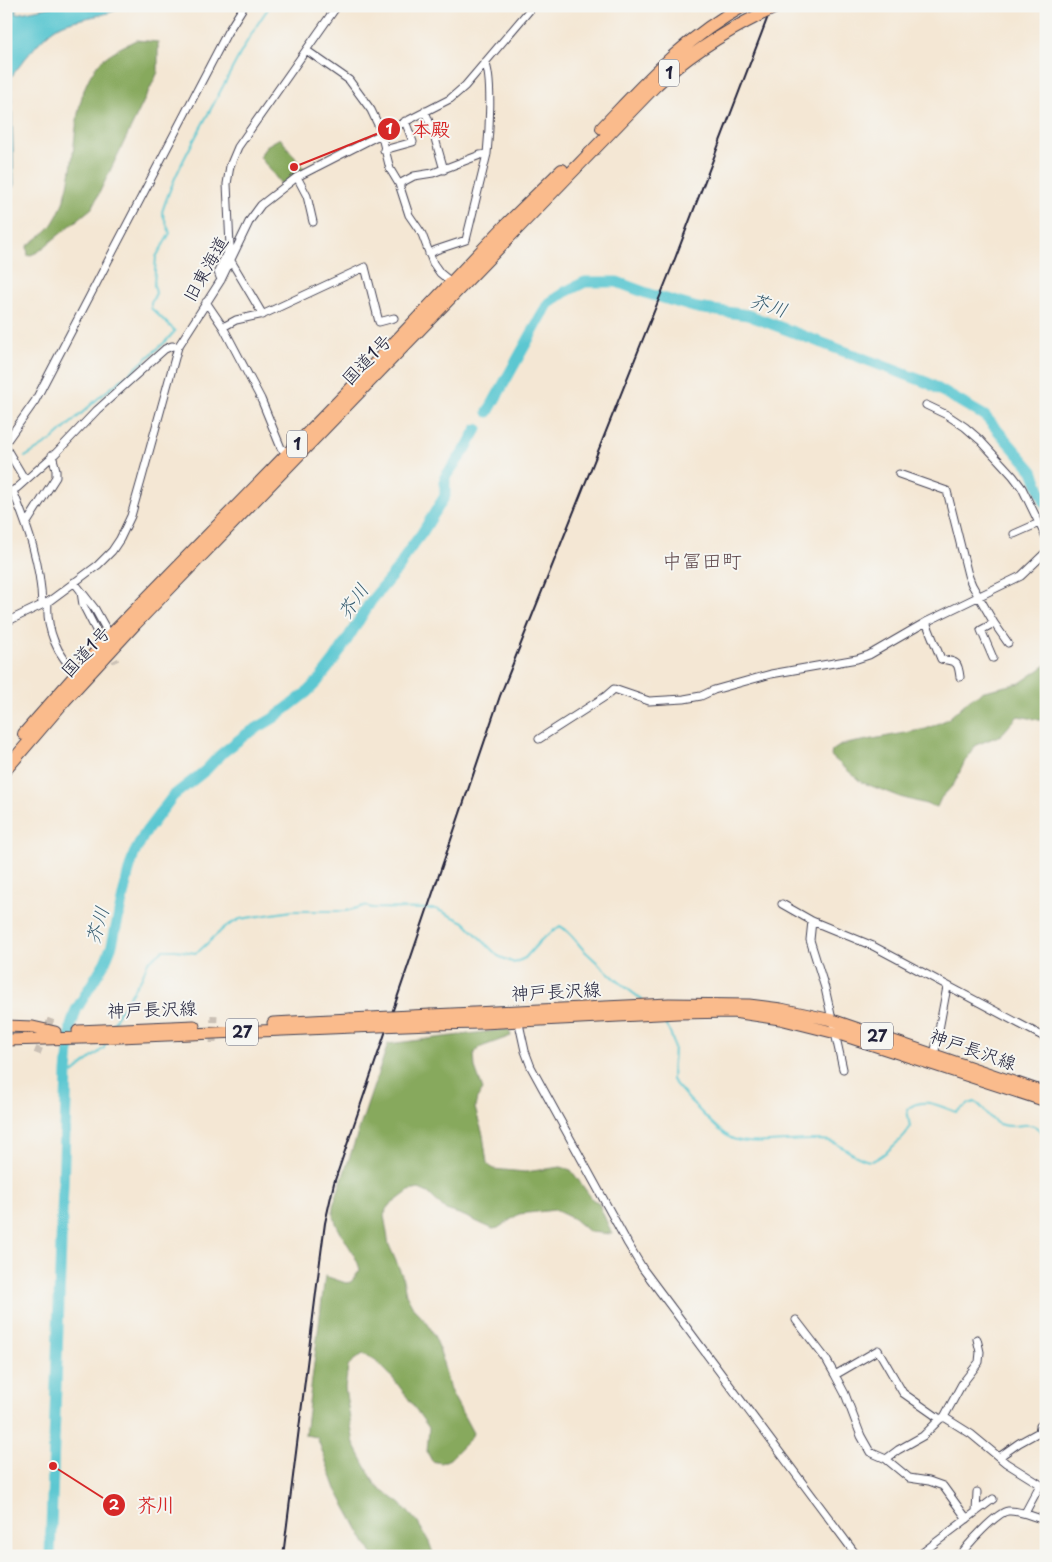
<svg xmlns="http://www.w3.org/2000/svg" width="1052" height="1562" font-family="'Playpen Sans','Klee One',sans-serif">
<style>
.forest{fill:#87a95d;stroke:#54664c}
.water{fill:#5bc7d1;stroke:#3e7486}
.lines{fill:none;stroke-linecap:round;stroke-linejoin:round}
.stream{stroke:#5bc7d1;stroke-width:2}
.river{stroke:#5bc7d1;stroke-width:11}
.street-tunnel{stroke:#cac0b5;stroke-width:7;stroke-dasharray:7 3.5;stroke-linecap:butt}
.street-casing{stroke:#424052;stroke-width:9}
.primary-casing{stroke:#424052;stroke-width:13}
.highway-casing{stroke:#424052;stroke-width:14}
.street{stroke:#fff;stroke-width:7}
.primary{stroke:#fabb8c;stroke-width:11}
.highway{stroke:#fabb8c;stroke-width:12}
.rail{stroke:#22223b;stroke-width:2}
.primary-bridge-casing{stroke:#424052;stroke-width:13;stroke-linecap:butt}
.highway-bridge-casing{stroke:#424052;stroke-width:14;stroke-linecap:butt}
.primary-bridge{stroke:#fabb8c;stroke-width:11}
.highway-bridge{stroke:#fabb8c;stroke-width:12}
.labels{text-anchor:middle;stroke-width:4;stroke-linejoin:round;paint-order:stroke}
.shield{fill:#f6f6f2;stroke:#626272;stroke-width:1}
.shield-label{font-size:16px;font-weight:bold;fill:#22223b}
.street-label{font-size:18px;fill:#22223b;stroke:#f6f6f2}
.water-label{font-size:19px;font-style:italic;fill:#365c70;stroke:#f6f6f2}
.quarter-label{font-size:20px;fill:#644e52;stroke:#f6f6f2}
.leader{fill:none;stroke:#d62828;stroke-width:2}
.callout-dot{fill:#d62828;stroke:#f6f6f2;stroke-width:2}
.mark-label{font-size:15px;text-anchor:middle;font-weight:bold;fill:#fff}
.callout-label{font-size:19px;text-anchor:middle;font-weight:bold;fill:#d62828;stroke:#f6f6f2;stroke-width:4;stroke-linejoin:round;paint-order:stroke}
</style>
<rect width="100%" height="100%" fill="#f6f6f2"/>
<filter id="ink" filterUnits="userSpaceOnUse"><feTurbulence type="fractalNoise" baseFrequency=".02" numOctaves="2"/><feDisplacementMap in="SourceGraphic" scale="10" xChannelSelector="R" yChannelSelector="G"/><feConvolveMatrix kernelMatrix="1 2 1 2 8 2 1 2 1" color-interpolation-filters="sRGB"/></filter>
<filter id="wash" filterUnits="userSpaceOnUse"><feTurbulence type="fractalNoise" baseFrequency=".0096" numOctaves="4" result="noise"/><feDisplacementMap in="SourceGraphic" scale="20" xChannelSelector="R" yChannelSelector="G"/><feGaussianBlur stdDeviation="1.12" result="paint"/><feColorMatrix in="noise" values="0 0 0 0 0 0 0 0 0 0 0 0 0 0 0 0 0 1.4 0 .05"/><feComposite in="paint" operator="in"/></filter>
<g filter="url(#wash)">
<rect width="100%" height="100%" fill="#f4e7d4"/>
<!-- forest -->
<path class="forest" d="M136 40 158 42V72L92 208 38 252 28 256 27 246C36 239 47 232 53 223 83 177 65 111 95 68 105 54 122 47 136 40Z
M280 138 305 170 281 184 260 157 266 146Z
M1046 665V721L1018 716 1001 735 976 745 965 761 954 784 941 798 937 807 900 797 861 782 831 756 832 751 841 745 926 729 948 719 970 699 984 691 1020 683Z
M509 1029 511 1036 481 1047 474 1053 475 1068 483 1090 477 1098 475 1108 483 1135 487 1163 493 1169 525 1172 561 1167 571 1170 593 1200 598 1202 612 1234 589 1232 574 1219 555 1210 519 1214 498 1228 493 1229 462 1215 446 1210 428 1193 419 1189 409 1191 389 1206 384 1215 389 1245 402 1275 406 1294 414 1309 428 1324 433 1333 439 1347 450 1390 473 1433 471 1438 450 1459 441 1463 432 1461 427 1452 429 1428C414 1408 386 1361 363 1354L354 1360 348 1367 345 1388 354 1444 376 1486 401 1504 418 1523 429 1542 434 1556H373L336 1489 317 1437 305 1435 325 1276 346 1283 351 1282 360 1270C356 1250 330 1226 333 1206L388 1044Z"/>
<!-- water -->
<path class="water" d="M6 6H16V14L55 6H123C109 17 77 17 59 26 45 32 21 64 11 77L14 186 6 195Z"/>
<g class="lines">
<!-- stream -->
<path class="stream" d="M25 457 52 440 103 394 129 374 165 342 175 331 151 308V303L156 293 154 285 156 257 170 233 162 212C174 174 194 140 213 105 231 72 247 37 270 6
M6 467 12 464
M660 1018C681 1042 672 1054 672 1080 685 1095 716 1132 733 1139 758 1148 801 1136 829 1141 842 1144 856 1160 870 1161 879 1161 907 1135 910 1127L907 1109C923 1096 939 1106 956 1112L969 1104 975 1102C985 1107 988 1120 999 1124 1018 1132 1030 1114 1046 1137
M113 1025 119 1012 142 977 148 962 163 950H176L195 953 199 951 225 927 240 919 292 911H346L364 906 373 908 436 909 464 922 498 956 514 963 525 958 541 940 560 926C573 933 577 945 588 954 605 970 623 987 643 1000
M67 1073H73L104 1048 106 1041"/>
<!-- river -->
<path class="river" d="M488 412 548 304 565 292 585 282H617L649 294 697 308 748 315 928 383 985 416 1033 471 1046 505
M50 1556 67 1073 71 1026 76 1010 105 962 112 945 128 874 134 854 145 833 173 796 206 770 220 755 245 735 274 718 306 693 318 681 335 659 371 601 400 566 407 553 422 533 445 496V477L465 450 477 429"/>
</g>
</g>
<g filter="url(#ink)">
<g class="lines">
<!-- street-tunnel -->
<path class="street-tunnel" d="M96 622 116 662
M213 1043 214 1015
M37 1054 51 1019"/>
<!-- street casing -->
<g class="street-casing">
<path id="street" d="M306 50 349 80 371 110 382 133
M425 111 434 135 444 170
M381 133 390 169 399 184 409 215 422 234 433 263 440 273 451 282
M384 150 413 142 405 121
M297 177 307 196 313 222
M399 184 414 176 433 173 480 155 487 154
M429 254 436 250 466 240 487 154C489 135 493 78 485 62
M231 261 263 315
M221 280 218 272 230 246 227 184 230 166 238 147 337 6
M206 302 223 327 261 399 281 448 288 454
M223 327 236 320 264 314 365 267 379 322 394 318
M926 405 947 415 965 427 980 440 1013 476 1022 488 1039 523 1014 534
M6 442 35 401 227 33 244 6
M6 448 25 480
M899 474 947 491 968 575 972 585 994 623 981 630 993 658
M13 491C28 528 41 564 42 605
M6 494 17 488 55 454 97 410 165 349 172 346 178 347
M1039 523 1046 537
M26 524 56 477V470L52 455
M74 582 95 609 105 627 108 632 113 633
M81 592 83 605 99 636 101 646
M48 602C46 627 56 657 78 672
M6 622 48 602 98 565 112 551 120 539 131 516 141 481 178 347 221 280 250 220 261 205 297 177 450 99 465 86 533 6
M926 622 941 659C957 662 958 661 960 677
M994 623 1008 643
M539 739 606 696 614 689 649 701 684 699 701 696 714 690 771 674 857 659 869 655 926 622 1021 576 1046 552
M782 904 812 921 873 946 1046 1038
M812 921 810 940 825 988 843 1069
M518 1019 525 1051 531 1067 628 1244 643 1269 857 1556
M934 1056 947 987
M796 1320 826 1359 835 1375 845 1394 861 1436 870 1452 886 1459 909 1478 929 1481 943 1486 967 1519
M835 1375 878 1350 903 1393 940 1419 944 1417 971 1434 1006 1463 1046 1488
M944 1417 962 1384 979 1362 980 1352 977 1339
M999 1457 1019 1443 1039 1432 1040 1426 1046 1421
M886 1459 898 1450 923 1436 940 1419
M976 1512 977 1492
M1025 1513 1040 1485
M918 1556 993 1499
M960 1556C966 1546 997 1512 1008 1511 1018 1510 1029 1515 1038 1518"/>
</g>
<!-- primary casing -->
<g class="primary-casing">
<path id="primary" d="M431 1015 669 1004 749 1005 781 1009 832 1020 1046 1093
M273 1023 350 1019
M431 1024 483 1023 678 1013 733 1012 780 1019 836 1033 1046 1101
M6 1026 33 1027 55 1032
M78 1031 194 1026
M6 1040 120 1037 353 1027"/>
</g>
<!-- highway casing -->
<g class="highway-casing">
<path id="highway" d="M602 128C647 81 685 38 743 6
M24 734 113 633 347 393 508 223 562 170
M6 769 65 700 135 624 655 86C687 55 723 33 763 13"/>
</g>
<!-- street -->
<use href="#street" class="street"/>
<!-- primary -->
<use href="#primary" class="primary"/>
<!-- highway -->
<use href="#highway" class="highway"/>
<!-- rail -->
<path class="rail" d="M283 1556 320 1261 325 1223 334 1183 500 696 671 269 772 6"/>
<!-- primary-bridge casing -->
<g class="primary-bridge-casing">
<path id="primary-bridge" d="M350 1019 431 1015
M353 1027 431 1024"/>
</g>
<!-- highway-bridge casing -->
<g class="highway-bridge-casing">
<path id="highway-bridge" d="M763 13 778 6"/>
</g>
<!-- primary-bridge -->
<use href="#primary-bridge" class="primary-bridge"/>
<!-- highway-bridge -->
<use href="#highway-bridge" class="highway-bridge"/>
</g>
</g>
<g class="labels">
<!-- shield labels -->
<g class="shield">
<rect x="659" y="59.5" width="20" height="27" rx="4"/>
<rect x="287" y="430.5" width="20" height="27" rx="4"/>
<rect x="226" y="1018.5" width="32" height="27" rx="4"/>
<rect x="861" y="1022.5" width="32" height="27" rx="4"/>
</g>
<g class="shield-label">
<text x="669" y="79">1</text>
<text x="297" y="450">1</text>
<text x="242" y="1038">27</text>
<text x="877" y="1042">27</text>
</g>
<!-- street labels -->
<g class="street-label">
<text transform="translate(206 269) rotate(-61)" y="6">旧東海道</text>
<text transform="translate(367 360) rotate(-46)" y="6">国道1号</text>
<text transform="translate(86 652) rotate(-47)" y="6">国道1号</text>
<text transform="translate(556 992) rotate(-3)" y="6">神戸長沢線</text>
<text transform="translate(152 1010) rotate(-2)" y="6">神戸長沢線</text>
<text transform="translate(973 1050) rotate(19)" y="6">神戸長沢線</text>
</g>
<!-- water labels -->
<g class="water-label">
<text transform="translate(769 305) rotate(18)" y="7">芥川</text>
<text transform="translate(353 601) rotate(-55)" y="7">芥川</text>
<text transform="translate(97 925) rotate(-73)" y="7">芥川</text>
</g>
<!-- quarter labels -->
<g class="quarter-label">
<text x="702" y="568">中冨田町</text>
</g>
</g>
<!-- callouts -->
<path class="leader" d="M294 167L389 129M53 1466L114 1505"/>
<g class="callout-dot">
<circle cx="294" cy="167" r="5"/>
<circle cx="53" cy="1466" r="5"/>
<circle cx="389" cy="129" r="12"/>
<circle cx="114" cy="1505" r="12"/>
</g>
<g class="mark-label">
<text x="389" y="134">1</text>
<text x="114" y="1510">2</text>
</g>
<g class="callout-label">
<text x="431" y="136">本殿</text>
<text x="156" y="1512">芥川</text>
</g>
<!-- margin -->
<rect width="1052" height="1562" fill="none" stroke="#f6f6f2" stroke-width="25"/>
</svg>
